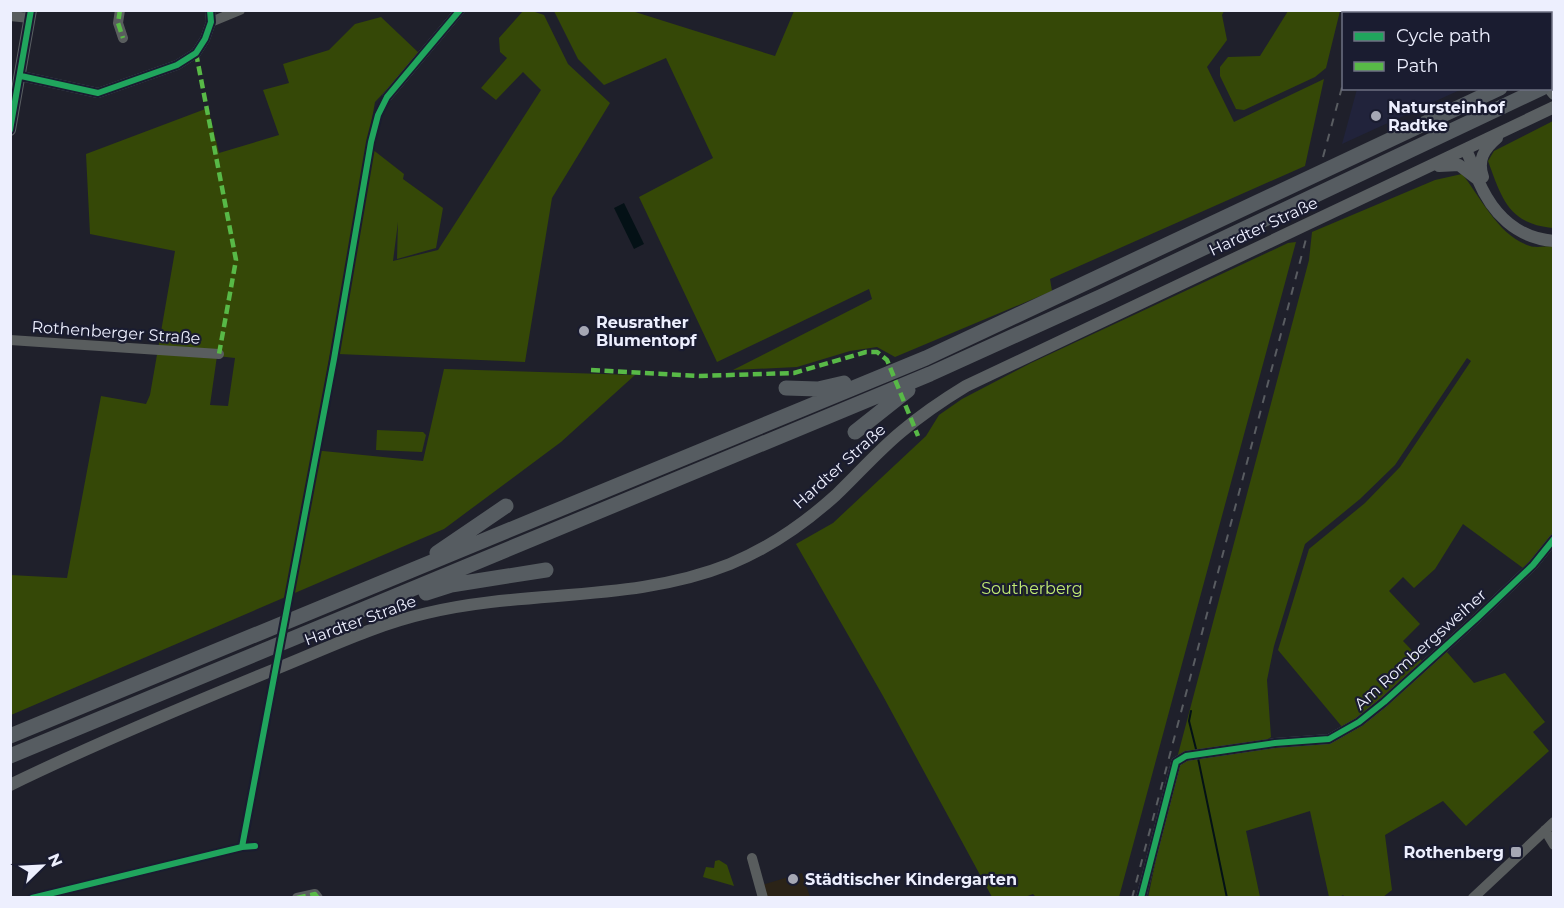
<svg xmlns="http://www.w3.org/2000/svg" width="1564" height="908" font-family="Montserrat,sans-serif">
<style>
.built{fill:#21233b}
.education{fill:#2b2317}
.green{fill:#354807;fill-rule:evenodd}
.water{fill:#041116}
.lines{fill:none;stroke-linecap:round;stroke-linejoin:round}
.stream{stroke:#041116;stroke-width:2}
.minor{stroke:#595d5e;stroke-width:10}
.major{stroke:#5a5f62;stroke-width:12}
.highway{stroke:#565c61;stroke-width:15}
.rail{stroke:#595c61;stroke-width:2;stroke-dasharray:8 8;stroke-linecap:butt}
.quiet{stroke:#58b947;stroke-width:4.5;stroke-dasharray:9 4.5;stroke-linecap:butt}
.cycleway-casing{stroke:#1a1c30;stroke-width:10}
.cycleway{stroke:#20a55d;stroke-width:6}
.poi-dot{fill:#a5a7b4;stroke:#1a1c30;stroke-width:2}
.labels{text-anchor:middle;stroke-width:4.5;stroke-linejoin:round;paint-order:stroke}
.poi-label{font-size:16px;font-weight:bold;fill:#edeffe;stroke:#1a1c30;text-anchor:start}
.street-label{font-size:16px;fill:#edeffe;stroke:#1a1c30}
.park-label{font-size:16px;fill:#c1eb73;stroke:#1a1c30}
</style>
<rect width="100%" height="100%" fill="#1f202b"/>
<!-- built -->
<path class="built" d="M1357 89V88L1462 89 1342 144Z"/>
<!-- education -->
<path class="education" d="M802 873 810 897H766L762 885Z"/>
<!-- green -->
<path class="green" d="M523 11H532L544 15 568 64 610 103 552 198 525 362 338 354 372 149 404 174 403 179 443 208 436 248 397 259 398 222 393 261 438 250 541 90 523 72 496 100 481 88 507 58 500 52 499 38Z
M554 11H632L775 56 794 11H1224L1222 15 1227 40 1207 67 1234 122 1324 79 1305 166 1050 279 1052 291 895 357 877 347 850 351 797 367 733 370 872 299 869 289 717 362 639 197 713 158 666 58 604 85 578 59Z
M1288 11H1340L1326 68 1315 77 1244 110 1236 109 1220 76V67L1228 57 1260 56Z
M381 17 420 54 375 102 313 450 423 461 444 369 635 375 561 442 444 529 11 715 10 575 67 578 101 396 146 404 150 395 175 251 90 234 86 154 208 108 219 153 279 135 263 90 289 83 283 64 329 50 355 24ZM217 356 235 358 228 406 210 405Z
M1553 121V228C1509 224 1502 199 1488 161L1494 151Z
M1462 174C1481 197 1498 236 1530 246 1536 248 1546 246 1553 246V534L1545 547 1523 568 1463 524 1435 569 1414 588 1403 577 1389 591 1420 624 1403 641 1424 663 1382 699 1343 728 1278 650 1309 549 1365 503 1400 467 1471 361 1467 358 1395 465 1360 499 1305 544 1274 646 1267 680 1271 737 1265 741 1282 746 1330 742 1446 651 1474 683 1505 673 1545 722 1533 732 1549 751 1466 826 1443 801 1385 835 1392 890 1383 897H1345L1343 895 1340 897H1329L1310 811 1246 831 1260 897 1148 898 1176 762 1309 260 1312 232 1435 180Z
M1296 242 1119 897 1037 898 1033 894 1025 897H992L883 696 796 544 833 523 926 436 939 415 962 399 1031 363 1288 243Z
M377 430 423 432 426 435 422 452 376 450Z
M719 860 727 865 734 886 703 877 706 867 714 868 715 861Z"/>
<!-- water -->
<path class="water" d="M624 203 644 244 634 249 614 208Z"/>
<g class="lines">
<!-- stream -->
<path class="stream" d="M1191 711 1189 721 1196 749
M1198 758 1227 898"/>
<!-- minor -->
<path class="minor" d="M120 10 118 23 123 38
M1537 14 1539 10
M10 16 30 18
M211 22 240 10
M21 76 98 93 177 65 196 53 205 39 211 22 210 10
M387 97 460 10
M10 340 219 354
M1545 830 1554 845
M752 858 763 898
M297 898 315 894 318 898
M1141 898 1176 762 1186 756 1275 743 1329 739 1359 722 1384 702 1477 618 1533 565 1554 539
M1473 898 1554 822"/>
<!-- major -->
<path class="major" d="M1462 10 1467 14
M1549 88 1554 94
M10 130 31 10
M1466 150C1471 160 1474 170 1478 180 1492 213 1516 238 1554 241
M1439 166 1459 165 1477 179
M1483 177C1477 160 1484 149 1497 138
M10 785C96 743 185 706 273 670 323 650 374 625 427 613 527 589 633 603 730 564 769 548 805 523 836 495 858 474 878 451 901 432 921 415 943 400 966 386L1554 107"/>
<!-- highway -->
<path class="highway" d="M1550 65 1554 63
M786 388 818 389 844 383
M855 432 908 390
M437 553 506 506
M426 593 451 585 546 570
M10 736 926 358 1500 88
M10 756 930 374 1102 296 1542 88"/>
<!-- rail -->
<path class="rail" d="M1362 14 1363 10
M1323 157 1344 80
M1132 898 1306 239"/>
<!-- quiet -->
<path class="quiet" d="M120 10 118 23 123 38
M196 53 236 260 219 354
M591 370 699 376 794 373 866 352H877L887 360 918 436
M297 898 315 894 318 898"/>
<!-- cycleway casing -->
<g class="cycleway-casing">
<path id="cycleway" d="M21 76 98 93 177 65 196 53 205 39 211 22 210 10
M10 130 31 10
M242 847 334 359 371 142 378 115 387 97 460 10
M32 898 242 847 255 846
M1141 898 1176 762 1186 756 1275 743 1329 739 1359 722 1384 702 1477 618 1533 565 1554 539"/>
</g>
<!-- cycleway -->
<use href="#cycleway" class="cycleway"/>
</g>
<!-- markers -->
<g class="poi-dot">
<circle cx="1376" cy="116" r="6"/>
<circle cx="584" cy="331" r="6"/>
<rect x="1510" y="846" width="12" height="12" rx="3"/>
<circle cx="793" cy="879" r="6"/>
</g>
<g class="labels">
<!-- poi labels -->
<g class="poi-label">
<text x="1388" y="113">Natursteinhof<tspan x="1388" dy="18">Radtke</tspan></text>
<text x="596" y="328">Reusrather<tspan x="596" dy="18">Blumentopf</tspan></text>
<text x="1504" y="858" text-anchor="end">Rothenberg</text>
<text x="805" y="885">Städtischer Kindergarten</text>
</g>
<!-- street labels -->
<g class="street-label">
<text transform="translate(1263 226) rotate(-25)" y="6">Hardter Straße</text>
<text transform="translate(116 332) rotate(4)" y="6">Rothenberger Straße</text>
<text transform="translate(839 466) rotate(-42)" y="6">Hardter Straße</text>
<text transform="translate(360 620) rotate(-20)" y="6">Hardter Straße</text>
<text transform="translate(1420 649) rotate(-42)" y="6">Am Rombergsweiher</text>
</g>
<!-- park labels -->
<g class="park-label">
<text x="1032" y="594">Southerberg</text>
</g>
</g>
<!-- border -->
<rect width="1564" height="908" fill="none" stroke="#edeffe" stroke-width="24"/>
<!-- legend -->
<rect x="1342" y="12" width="210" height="78" fill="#1a1c30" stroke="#6e7082" stroke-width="1.5"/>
<rect x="1354" y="32" width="30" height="9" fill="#20a55d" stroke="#6e7082" stroke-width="1.5"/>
<text x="1396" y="42" font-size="18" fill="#edeffe">Cycle path</text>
<rect x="1354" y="62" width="30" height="9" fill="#58b947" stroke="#6e7082" stroke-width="1.5"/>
<text x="1396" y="72" font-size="18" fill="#edeffe">Path</text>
<!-- north arrow -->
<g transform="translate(42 866) rotate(66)" stroke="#1a1c30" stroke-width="4.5" paint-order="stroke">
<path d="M0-4.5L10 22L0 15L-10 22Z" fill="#edeffe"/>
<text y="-9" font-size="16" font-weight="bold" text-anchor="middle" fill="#edeffe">N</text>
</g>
</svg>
